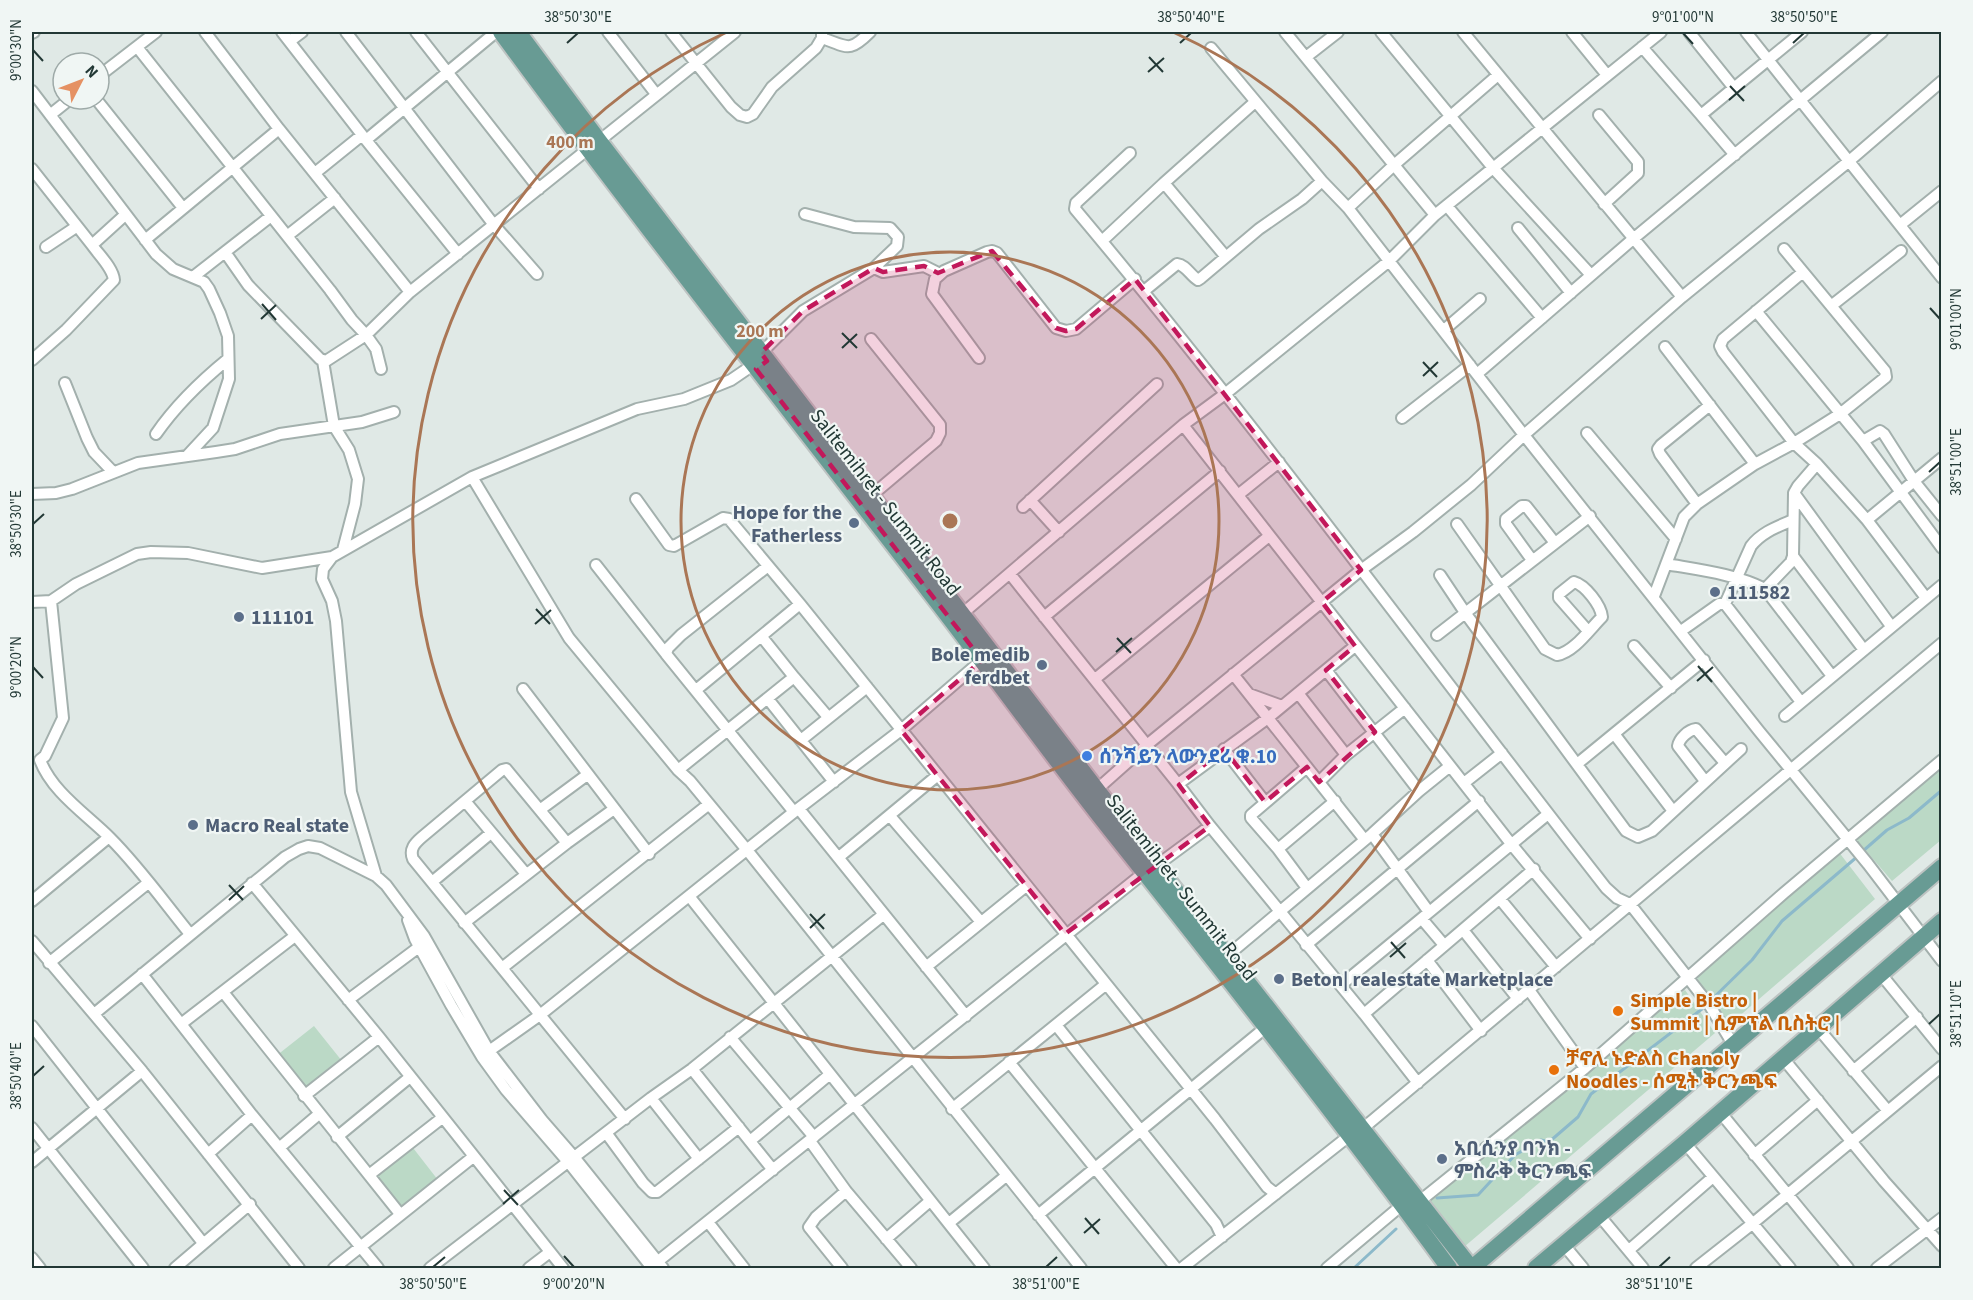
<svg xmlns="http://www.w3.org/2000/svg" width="1973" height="1300" font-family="'Source Sans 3','Noto Sans Ethiopic',sans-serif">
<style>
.green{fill:#bbd9c6}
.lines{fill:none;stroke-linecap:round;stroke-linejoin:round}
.stream{stroke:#8cb9ca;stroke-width:3}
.street-casing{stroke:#a3b0ad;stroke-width:14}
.primary-casing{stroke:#bdc3c2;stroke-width:20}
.street{stroke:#fff;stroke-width:10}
.primary{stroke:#689b94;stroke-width:16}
.marked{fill:#c2185b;fill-opacity:0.2;stroke:#c2185b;stroke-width:4.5;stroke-dasharray:12 8;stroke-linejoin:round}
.ticks{fill:none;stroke:#223835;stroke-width:2}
.ring{fill:none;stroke:#aa7655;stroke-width:3}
.service-dot{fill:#5c6f8a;stroke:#f0f6f4;stroke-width:2}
.shop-dot{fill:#3f7fe0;stroke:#f0f6f4;stroke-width:2}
.food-dot{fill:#e8710a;stroke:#f0f6f4;stroke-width:2}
.labels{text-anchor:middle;stroke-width:4.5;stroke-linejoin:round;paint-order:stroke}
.street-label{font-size:20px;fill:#223835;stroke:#f0f6f4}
.service-label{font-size:20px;font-weight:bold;fill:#4e5e75;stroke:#f0f6f4;text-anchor:start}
.shop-label{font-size:20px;font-weight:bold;fill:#366cbe;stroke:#f0f6f4;text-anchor:start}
.food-label{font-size:20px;font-weight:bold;fill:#c56008;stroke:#f0f6f4;text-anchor:start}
.centre{fill:#aa7655;stroke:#f0f6f4;stroke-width:3}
.ring-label{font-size:18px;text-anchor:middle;font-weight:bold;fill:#aa7655;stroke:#f0f6f4;stroke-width:4.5;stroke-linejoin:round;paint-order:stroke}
.neatline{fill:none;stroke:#223835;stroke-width:2}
.ticks-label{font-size:15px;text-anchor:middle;fill:#223835}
</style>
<rect width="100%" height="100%" fill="#e0e9e6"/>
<!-- green -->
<path class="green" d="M1941 764V840L1892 881 1854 837Z
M1838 851 1875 899 1729 1025 1697 978Z
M1685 990 1715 1033 1464 1247 1426 1200Z
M314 1026 342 1061 304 1091 276 1056Z
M410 1144 438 1180 399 1210 372 1174Z"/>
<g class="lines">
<!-- stream -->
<path class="stream" d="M1863 851 1887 830 1909 818 1942 790
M1437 1198 1478 1195 1515 1155 1541 1140 1549 1142 1578 1117 1591 1094 1702 1009 1752 960 1782 921 1858 856
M1354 1268 1396 1229"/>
<!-- street casing -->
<g class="street-casing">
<path id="street" d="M205 32 279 129 410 292 588 149
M282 32 366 140 458 254
M346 32 494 225 537 274
M416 32 539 189
M608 32 656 94
M671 32 731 107 740 115 747 117 753 114 772 87 816 48 822 38V32
M1285 32 1435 215
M1381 32 1494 169 1591 275
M1463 32 1682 297
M1572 32 1607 75
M1689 32 1734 88
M1746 32 1942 278
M32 33 34 32
M822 38C848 47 849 53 870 32
M290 41 302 32
M137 47 330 290 352 320 366 335 410 292
M1642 47 1701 115 1802 32
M1211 48 1322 181 1348 208 1524 435 1759 731 1868 864 1942 961
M1306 57 1338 32
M99 76 156 32
M32 91 156 254 173 269 204 282 209 289 220 313 228 336 229 379 213 428 187 456
M96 99 183 208
M50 115 70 99
M1599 115 1638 162V173L1604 204
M1701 115 1735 155
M366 140 496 32
M599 141 735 32
M1130 153 1076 203 1075 209C1260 429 1429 662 1606 888L1617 898 1630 904 1710 1006 1734 1046
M32 169 92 245 125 215
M315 173 362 135
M1164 183 1226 257
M1447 206 1542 318
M1348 208 1394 165 1498 75
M1900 225 1942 191
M1518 228 1571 293
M287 236 335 198
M145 240 279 129
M1102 241 1164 183 1255 102
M46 247 76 227
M225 252 248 285 320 359 326 361 366 335 376 349 381 369
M874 268 883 272 924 266 940 274
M1803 272 1723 339 1720 346 1723 352 1794 443 1817 464 1867 520 1942 458
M193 277 271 216
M1144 291 1177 264C1186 265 1190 275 1198 280L1201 278 1259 229 1302 199 1322 181
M1831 306 1901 251
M1756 311 1863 441 1942 548
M1444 330 1480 299
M871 339 940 425V433L936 441 871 496
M1665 347 1755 464
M761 353 803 311 874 268 897 246 898 237 890 228 854 227 805 214
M979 358 932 294 935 279 944 271 987 252 992 251 997 253 1056 328 1066 331 1076 329 1135 279
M32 360 66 330 114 280C113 268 99 255 92 245
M323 361 334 426 349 450 358 479 355 504 343 550
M1477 374 1633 239 1882 32
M65 383 87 438 94 452 113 472
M1402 418 1470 365
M1183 425 1512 845 1590 939
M1587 433 1676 539
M156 434C176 405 201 381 228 359
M1863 441 1880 431 1884 434 1914 481 1942 516
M472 477 569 638 678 770
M1794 493 1891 626
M32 494 56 493 72 489 138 463 216 452 235 449 280 434 362 422 394 412
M1238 495 1279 462
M636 499 669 545 674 546 723 518 729 519 800 604 1215 1119 1267 1187 1276 1194
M1030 500 1059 532
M1697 504 1660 454 1658 449 1661 445 1710 405
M1023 507 1157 384
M1867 520 1926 598
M1457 524 1545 649 1557 655C1574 652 1589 630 1602 617 1601 605 1585 585 1574 582L1559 594V598L1588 631
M1793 556 1864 650
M1532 560 1506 524V519L1522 506H1526L1555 543
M1666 564C1700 570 1735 574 1765 589L1832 676
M596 565 666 654
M768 566 681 635 668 648 666 654 794 812
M1010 574 1178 784
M1440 575 1466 614 1626 831 1638 837 1652 831 1741 749
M1765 589 1791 562 1793 556 1794 493 1798 486 1817 464
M1654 596 1684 517 1697 504 1755 464 1794 443 1840 414 1886 377 1885 371 1784 249
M51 601 63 718 45 756 40 760C52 792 86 814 110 838 139 867 164 902 190 934
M32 602 51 601 76 584 137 554 151 552 188 553 262 568 332 557
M1725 604 1751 546C1762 532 1777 527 1793 520
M962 614 1183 425 1225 394 1389 261 1435 215 1661 32
M1044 617 1220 471
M1681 631 1719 604H1725L1801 702
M1437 635 1590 516
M762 637 794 677 678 770 690 781 747 850 1081 1268
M1355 646 1268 718 1178 784 1210 826 1364 1014 1534 869
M1634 646 1671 688
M1326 670 1419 791
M1233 674 1364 839
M794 677 828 717
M1095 679 1269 536
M523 689 649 854
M696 690 800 604
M1298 693 1346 755 1319 782
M1249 694 1282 706
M768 699 834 782
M1785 716 1942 585
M1615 735 1673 811
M801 740 867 687
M1224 749 1265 802
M1346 755 1405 708
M1577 764 1704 660
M1705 781 1678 746C1679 739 1688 730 1696 729L1725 763
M1464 783 1502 753
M1094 792 1148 744 1361 570 1413 532 1471 485 1524 435 1682 297 1848 162 1942 81
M465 801 526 874
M541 809 587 775
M799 809 966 1016
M890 816 981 922
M1372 834 1429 912
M567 843 506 769 502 770 422 837C415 843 409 849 413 859L625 1119
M1278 849 1335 801
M839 857 938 775
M1156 866 1210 826
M376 876 351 792 336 621 332 601 322 579 323 569 332 557 472 477 637 409 684 399 731 380 753 365
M432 882 491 833
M252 883 379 1037 563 1268
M1307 888 1278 849 1251 818V815L1307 767
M689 896 984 1268
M1500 899 1556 967
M32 901 109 837
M1422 919 1444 945
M408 920 415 939 451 1005 482 1057 506 1090 569 1163 652 1268
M464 923 567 843 614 809
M1463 930 1518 999
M32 941 142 1071 299 1268
M1306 945 1479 801
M1227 956 1372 834 1419 791 1450 766
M1427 960 1481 1031
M49 963 148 883
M926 967 1026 886
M502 968 709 804
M1880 973 1942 1049
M142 974 252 1115 378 1268
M1341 985 1548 814
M1529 990 1585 1068
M223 992 400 1214
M348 1000 419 947
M94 1014 285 857 299 849 308 846 320 848 376 876 386 885 424 936 489 1051 542 1120 575 1158 663 1268
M1364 1014 1418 1083
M181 1024 295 936
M1056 1025 1216 1224 1222 1237
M32 1026 203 1243
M1817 1027 1888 1111
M730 1037 814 1137
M489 1051 540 1015 794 812 901 730 982 660
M1782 1057 1884 1181 1942 1246
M1009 1062 1176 1268
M692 1069 773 1170
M1853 1071 1917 1017
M304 1096 379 1037
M651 1098 699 1159
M952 1109 1105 985
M1720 1112 1848 1268
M32 1128 143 1268
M1361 1130C1555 968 1748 805 1942 643
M607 1134 643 1183 652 1192H657L739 1127
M337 1137 410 1077
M750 1141 829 1075
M810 1141 846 1191 911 1268
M1685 1143 1790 1268
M279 1148 319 1114
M208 1154 252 1115
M1754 1155 1818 1100
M32 1162 142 1071
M369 1175 442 1118
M1420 1201 1585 1068 1784 893 1942 760
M1038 1215 1265 1028
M1599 1215 1643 1268
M708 1222 744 1268
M949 1223 1006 1176
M886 1239 930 1201
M1564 1245 1583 1268
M1629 1250 1713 1177
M32 1258 40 1268
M657 1262 1145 872
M175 1268 250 1204
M334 1268 473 1157
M430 1268 651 1098 692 1069 883 915
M529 1268 550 1252
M842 1268 809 1227 816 1217 846 1191
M1182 1268 1349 1136
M1327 1268 1402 1205
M1696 1268 1752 1224 1942 1066
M1877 1268 1942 1218"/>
</g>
<!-- primary casing -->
<g class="primary-casing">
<path id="primary" d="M501 32C640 221 786 405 929 591 992 672 1051 755 1114 834 1228 977 1341 1121 1449 1268
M518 32 599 141 1097 790 1471 1268
M1472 1268 1942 867
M1536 1268 1685 1143 1942 921"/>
</g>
<!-- street -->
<use href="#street" class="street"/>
<!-- primary -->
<use href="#primary" class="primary"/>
</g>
<!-- marked area -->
<path class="marked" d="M992 251 1056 328 1066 331 1076 329 1135 279 1361 570 1322 602 1355 646 1326 670 1375 732 1319 782 1307 767 1265 802 1224 749 1179 785 1210 826 1065 934 901 730 982 660 756 369 767 361 761 353 803 311 874 268 883 272 924 266 938 273Z"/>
<!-- ticks -->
<path class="ticks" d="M1683 33 1693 44M567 43 578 33M1180 43 1191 33M1793 43 1804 33M33 50 43 61M1149 57 1163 72M1148 72 1164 58M1730 86 1744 101M1729 100 1745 86M262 304 276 320M1930 308 1940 319M261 319 276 305M842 333 857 348M842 348 857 334M1423 362 1437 377M1423 376 1438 362M1929 472 1940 462M33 524 44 514M536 609 550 624M535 624 551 610M1117 638 1131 653M1116 652 1132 638M1698 666 1712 682M33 667 43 678M1697 681 1713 667M229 885 243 900M229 900 244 886M810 914 824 929M810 928 825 914M1391 942 1405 958M1390 957 1406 943M1929 1024 1940 1014M33 1076 44 1066M504 1190 518 1205M503 1204 519 1190M1085 1218 1099 1234M1084 1233 1100 1219M564 1256 574 1267M433 1267 445 1257M1046 1267 1057 1257M1659 1267 1670 1257"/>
<!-- distance rings -->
<g class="ring">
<circle cx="950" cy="521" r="269"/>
<path d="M1173 32A537 537 0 1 1 727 32"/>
</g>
<!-- markers -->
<g class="service-dot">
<circle cx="854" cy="523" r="6"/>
<circle cx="1715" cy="592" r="6"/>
<circle cx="239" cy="617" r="6"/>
<circle cx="1042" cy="665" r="6"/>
<circle cx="193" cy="825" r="6"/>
<circle cx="1279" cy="979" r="6"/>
<circle cx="1442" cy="1159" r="6"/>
</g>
<circle class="shop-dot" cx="1087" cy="756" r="6"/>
<g class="food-dot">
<circle cx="1618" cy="1011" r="6"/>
<circle cx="1554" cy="1070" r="6"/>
</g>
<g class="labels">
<!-- street labels -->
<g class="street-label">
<text transform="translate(886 502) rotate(52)" y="7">Salitemihret - Summit Road</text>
<text transform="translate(1182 887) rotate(52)" y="7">Salitemihret - Summit Road</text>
</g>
<!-- service labels -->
<g class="service-label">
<text x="842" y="519" text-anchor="end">Hope for the<tspan x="842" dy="23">Fatherless</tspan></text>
<text x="1727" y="599">111582</text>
<text x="251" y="624">111101</text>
<text x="1030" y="661" text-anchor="end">Bole medib<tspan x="1030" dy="23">ferdbet</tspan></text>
<text x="205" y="832">Macro Real state</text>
<text x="1291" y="986">Beton| realestate Marketplace</text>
<text x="1454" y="1155">አቢሲንያ ባንክ -<tspan x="1454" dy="23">ምስራቅ ቅርንጫፍ</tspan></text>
</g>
<!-- shop labels -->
<g class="shop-label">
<text x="1099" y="763">ሰንሻይን ላውንደሪ ቁ.10</text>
</g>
<!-- food labels -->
<g class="food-label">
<text x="1630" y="1007">Simple Bistro |<tspan x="1630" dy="23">Summit | ሲምፕል ቢስትሮ |</tspan></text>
<text x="1566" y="1065">ቻኖሊ ኑድልስ Chanoly<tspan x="1566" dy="23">Noodles - ሰሚት ቅርንጫፍ</tspan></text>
</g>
</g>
<circle cx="950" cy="521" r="9" class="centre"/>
<g class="ring-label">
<text x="570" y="148">400 m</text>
<text x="760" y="337">200 m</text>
</g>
<!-- border -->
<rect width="1973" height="1300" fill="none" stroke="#f0f6f4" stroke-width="66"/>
<!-- north arrow -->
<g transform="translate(81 81) rotate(48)"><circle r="28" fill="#f0f6f4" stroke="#9eaaa8" stroke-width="1.5"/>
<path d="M0-4.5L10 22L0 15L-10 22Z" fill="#e59163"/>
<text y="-9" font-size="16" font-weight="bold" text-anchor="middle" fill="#223835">N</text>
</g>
<rect x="33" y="33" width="1907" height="1234" class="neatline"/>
<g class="ticks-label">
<text x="578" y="22">38°50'30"E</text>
<text x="1191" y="22">38°50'40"E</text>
<text x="1683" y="22">9°01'00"N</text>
<text x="1804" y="22">38°50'50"E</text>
<text transform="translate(16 50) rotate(-90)" y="5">9°00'30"N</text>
<text transform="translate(1956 319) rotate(-90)" y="5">9°01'00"N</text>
<text transform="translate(1956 462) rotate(-90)" y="5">38°51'00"E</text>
<text transform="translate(16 524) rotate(-90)" y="5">38°50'30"E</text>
<text transform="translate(16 667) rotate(-90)" y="5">9°00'20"N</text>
<text transform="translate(1956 1014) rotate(-90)" y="5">38°51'10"E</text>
<text transform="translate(16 1076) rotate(-90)" y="5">38°50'40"E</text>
<text x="433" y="1289">38°50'50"E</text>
<text x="574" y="1289">9°00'20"N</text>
<text x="1046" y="1289">38°51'00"E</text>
<text x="1659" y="1289">38°51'10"E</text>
</g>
</svg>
